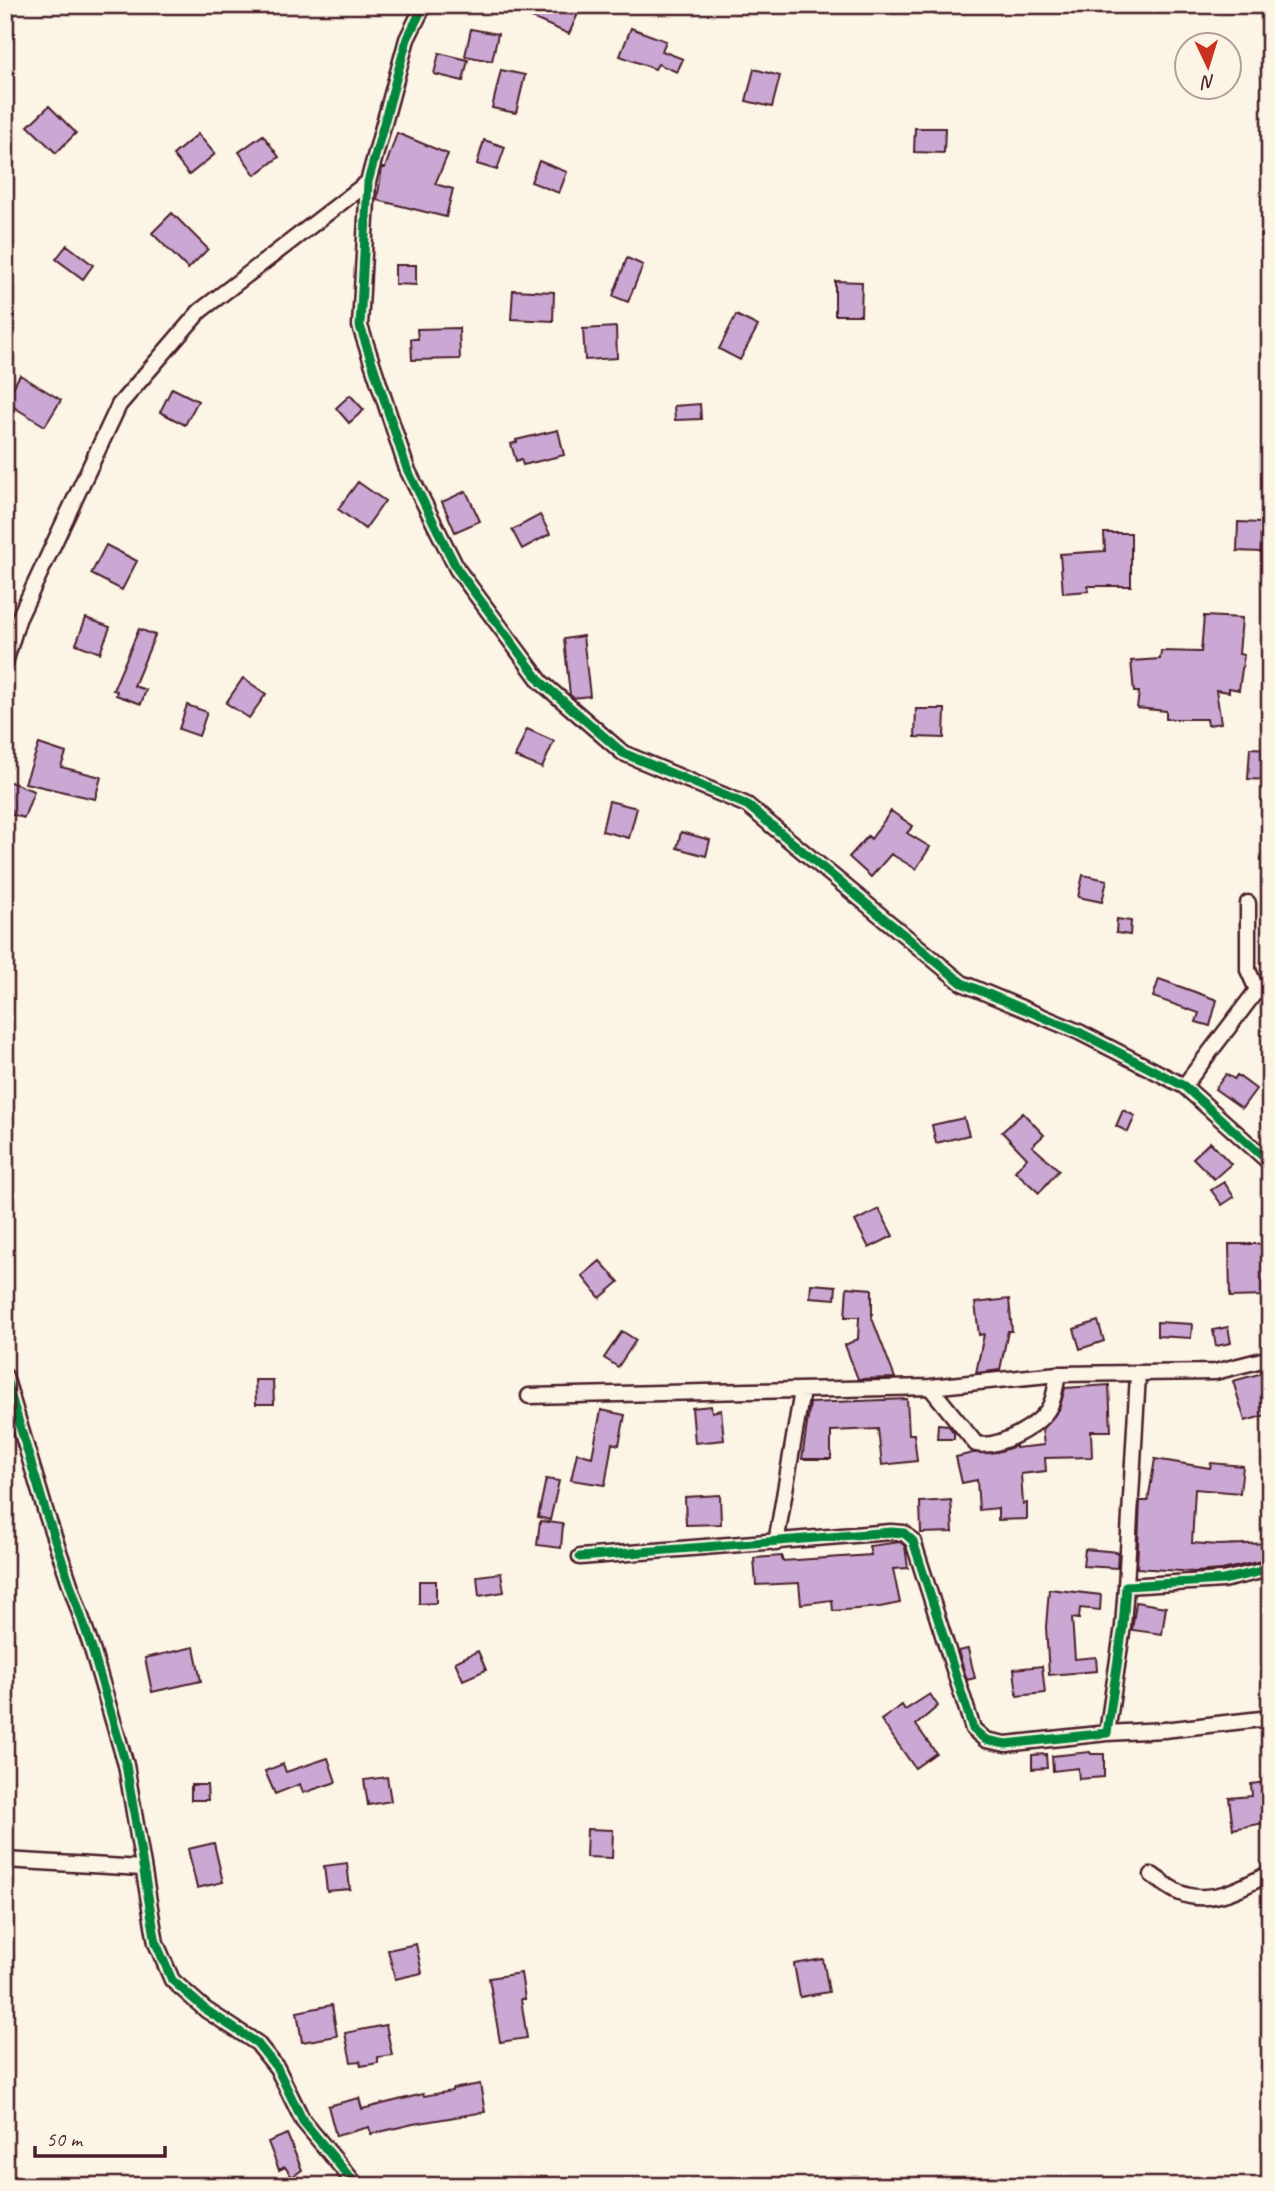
<svg xmlns="http://www.w3.org/2000/svg" width="1275" height="2191" font-family="Caveat,sans-serif">
<style>
.building{fill:#caa8d3;stroke:#4a1f2b;stroke-width:2}
.lines{fill:none;stroke-linecap:round;stroke-linejoin:round}
.street-casing{stroke:#4a1f2b;stroke-width:19}
.street{stroke:#fcf5e5;stroke-width:14}
.cycleway-casing{stroke:#fcf5e5;stroke-width:13}
.cycleway{stroke:#00873e;stroke-width:9}
</style>
<rect width="100%" height="100%" fill="#fcf5e5"/>
<filter id="ink" filterUnits="userSpaceOnUse"><feTurbulence type="fractalNoise" baseFrequency=".0143" numOctaves="2"/><feDisplacementMap in="SourceGraphic" scale="14" xChannelSelector="R" yChannelSelector="G"/><feConvolveMatrix kernelMatrix="1 2 1 2 8 2 1 2 1" color-interpolation-filters="sRGB"/></filter>
<g filter="url(#ink)">
<!-- building -->
<path class="building" d="M502 5H570L580 9 569 34Z
M631 28 666 41 662 51 683 59 677 72 658 64 655 69 620 56Z
M471 29 498 34 492 61 465 56Z
M439 53 468 60 463 81 434 74Z
M754 69 780 76 772 107 746 101Z
M501 70 525 75 516 113 492 108Z
M49 106 76 133 56 153 28 126Z
M915 128H945L944 153 914 152Z
M397 133 448 154 435 184 453 189 446 217 377 200 382 168H385Z
M198 134 215 154 189 175 173 155Z
M263 135 279 157 255 175 239 152Z
M484 140 505 147 497 170 477 164Z
M539 161 567 172 559 193 531 182Z
M172 213 208 249 188 269 152 233Z
M67 245 93 265 83 279 56 259Z
M627 258 643 265 628 302 613 296Z
M395 265H416V285L395 284Z
M835 281 862 282 861 315H835Z
M513 290 554 292 553 321 511 319Z
M736 315 758 326 740 360 719 349Z
M616 327 617 358 585 360 583 329Z
M459 328 460 359 412 360 411 339H418L417 329Z
M20 375 61 400 45 426 5 402Z
M172 388 198 401 185 425 160 412Z
M350 395 364 410 349 423 336 408Z
M700 404 701 419 675 420 674 406Z
M558 430 564 455 523 465 521 459 516 461 511 444 517 442 516 440Z
M358 482 385 501 365 529 338 509Z
M466 491 480 521 455 532 442 502Z
M540 515 550 534 522 549 512 530Z
M1238 522 1261 523V552L1237 551Z
M1104 533H1131V586H1088L1089 591 1063 593 1060 554 1105 551Z
M106 545 137 561 122 590 91 574Z
M1204 616 1242 618 1239 654 1244 655 1239 690 1229 688V692L1216 690 1221 723 1208 725 1207 719H1166V711L1137 708 1139 692H1134L1131 661 1160 659 1161 651 1201 652Z
M86 618 110 627 100 653 76 644Z
M139 629 155 635 134 686 146 690 141 704 116 695 117 691 113 690Z
M583 636 590 696 574 698 570 695 564 639Z
M243 678 266 694 249 718 226 703Z
M187 705 207 712 199 736 179 729Z
M916 709H945L944 738 915 737Z
M527 729 554 741 542 768 515 757Z
M39 744 66 753 61 767 101 777 95 799 25 783Z
M1250 748 1270 749V780L1248 779Z
M5 780 34 791 24 818 5 812Z
M609 801 637 808 629 838 602 831Z
M891 811 913 826 907 833 930 847 916 869 891 854 871 877 849 857 868 836 871 839Z
M681 832 710 840 706 856 677 848Z
M1083 875 1107 880 1102 902 1078 897Z
M1117 919 1131 921 1130 935 1116 933Z
M1159 979 1217 1000 1210 1026 1196 1022 1199 1013 1153 997Z
M1226 1074 1234 1079 1237 1075 1256 1089 1242 1108 1215 1089Z
M1123 1110 1135 1116 1128 1132 1116 1126Z
M1023 1113 1044 1135 1032 1146 1059 1170 1039 1193 1015 1171 1027 1158 1002 1132Z
M964 1118 969 1135 936 1143 932 1125Z
M1210 1142 1231 1164 1214 1179 1193 1158Z
M1224 1182 1234 1197 1222 1205 1211 1190Z
M879 1209 893 1236 869 1248 855 1221Z
M1229 1244H1263L1264 1296 1230 1297Z
M600 1261 619 1282 600 1298 582 1276Z
M811 1284 836 1286 835 1299 810 1297Z
M847 1287 872 1289V1318L895 1378 858 1379 845 1345 858 1339 859 1317H845Z
M1009 1299 1012 1331H1008L1000 1370 976 1373 984 1334 979 1335 975 1303Z
M1098 1321 1104 1341 1080 1349 1074 1329Z
M1157 1322 1192 1324 1191 1338 1157 1336Z
M1228 1327 1231 1343 1216 1346 1213 1330Z
M622 1331 636 1340 618 1367 604 1358Z
M1270 1371V1414L1245 1421 1233 1381Z
M255 1380H273L274 1404H256Z
M1109 1385 1111 1431H1091L1092 1457 1045 1458 1046 1471 1021 1474 1023 1504 1027 1503V1519L998 1520V1508L979 1510 977 1480 962 1483 956 1457 973 1453 997 1452 1016 1446V1448L1044 1445 1042 1429 1059 1410 1065 1388Z
M907 1399 909 1434H914L917 1461 882 1465 878 1429 831 1431V1459H802L810 1403Z
M711 1406 712 1412 721 1410 724 1440 695 1443 692 1408Z
M601 1410 625 1415 619 1445 612 1443 605 1485 571 1480 577 1453 592 1457Z
M938 1424 948 1425 954 1433V1439H937Z
M1155 1459 1210 1468 1211 1463 1243 1466 1240 1493 1195 1489 1192 1543 1219 1545 1270 1543V1559L1222 1570 1195 1572 1137 1568 1140 1501H1148Z
M546 1479 559 1481 550 1520 538 1517Z
M720 1495 721 1524 686 1525 685 1497Z
M951 1500 953 1532 921 1533 920 1502Z
M540 1521 563 1524 561 1548 537 1545Z
M900 1542 905 1546 908 1568 893 1569 900 1603 880 1607 833 1611 832 1600 801 1604 799 1583 756 1585 754 1558 782 1556V1561L871 1555 869 1546Z
M1085 1549 1118 1552 1117 1568 1083 1566Z
M501 1573 504 1592 479 1596 477 1576Z
M419 1581H436V1603L419 1604Z
M1049 1589 1101 1595 1100 1610 1080 1608 1079 1619 1072 1618 1075 1659 1096 1657 1097 1671 1049 1675 1046 1627Z
M1136 1602 1166 1607 1162 1634 1132 1630Z
M194 1647 201 1681 152 1692 145 1658Z
M968 1649 975 1678 967 1680 958 1651Z
M478 1651 486 1670 463 1680 455 1662Z
M1042 1666 1045 1693 1017 1696 1014 1669Z
M930 1694 938 1706 916 1725 936 1753 915 1768 881 1720 902 1705 905 1710Z
M1090 1752 1091 1754H1104V1777L1079 1779 1078 1768 1053 1771 1052 1756Z
M1046 1754 1047 1768 1032 1769V1755Z
M328 1758 336 1782 303 1793 300 1784 275 1794 265 1771 283 1764 286 1772Z
M387 1777 391 1801 368 1805 364 1780Z
M1265 1782 1269 1822 1233 1829 1229 1798 1252 1796 1251 1784Z
M191 1785H207L208 1800H191Z
M587 1829 613 1830 612 1858 586 1857Z
M214 1843 223 1882 197 1888 188 1849Z
M347 1863 350 1889 327 1891 324 1866Z
M416 1944 422 1973 395 1979 388 1950Z
M823 1959 829 1992 800 1997 794 1964Z
M521 1973 525 1999H521L527 2038 500 2042 489 1978Z
M332 2005 337 2036 302 2042 297 2012Z
M386 2025 392 2055 378 2057V2063L361 2066 360 2061 351 2062 345 2033Z
M480 2084 485 2112 413 2124 371 2134 369 2127 336 2136 328 2106 359 2098 362 2109 423 2094 424 2096 452 2091V2089Z
M287 2134 302 2170 292 2177 285 2167 279 2170 268 2142Z"/>
<g class="lines">
<!-- street casing -->
<g class="street-casing">
<path id="street" d="M424 5 407 39 368 182 360 326 407 469 457 569 541 682 623 753 747 805 962 983 1079 1032 1184 1086 1270 1163
M5 663 18 620 119 405 200 311 368 182
M1248 903V970L1257 990 1270 995
M1184 1086 1257 990
M5 1376 46 1513 92 1649 126 1765 156 1943 172 1980 206 2010 257 2043 277 2068 303 2121 357 2186
M930 1387 976 1444C998 1449 1040 1426 1050 1406 1055 1397 1056 1383 1058 1374
M529 1396 930 1387 1058 1374 1215 1372 1270 1358
M776 1543 802 1391
M580 1557 891 1532 904 1533 913 1541 973 1729 986 1740 1006 1744 1107 1733 1123 1626 1126 1586 1223 1580 1270 1569
M1126 1586 1138 1374
M1107 1733 1164 1730 1270 1718
M5 1860 142 1868
M1152 1875C1161 1881 1170 1889 1180 1893 1211 1906 1243 1887 1270 1873"/>
</g>
<!-- street -->
<use href="#street" class="street"/>
<!-- cycleway casing -->
<g class="cycleway-casing">
<path id="cycleway" d="M424 5 407 39 368 182 360 326 407 469 457 569 541 682 623 753 747 805 962 983 1079 1032 1184 1086 1270 1163
M5 1376 46 1513 92 1649 126 1765 156 1943 172 1980 206 2010 257 2043 277 2068 303 2121 357 2186
M580 1557 891 1532 904 1533 913 1541 973 1729 986 1740 1006 1744 1107 1733 1123 1626 1126 1586 1223 1580 1270 1569"/>
</g>
<!-- cycleway -->
<use href="#cycleway" class="cycleway"/>
</g>
</g>
<!-- margin -->
<rect width="1275" height="2191" fill="none" stroke="#fcf5e5" stroke-width="28"/>
<rect x="14" y="14" width="1247" height="2163" fill="none" stroke="#4a1f2b" stroke-width="2.5" filter="url(#ink)"/>
<!-- north arrow -->
<g transform="translate(1208 66) rotate(176)"><circle r="33" fill="#fcf5e5" stroke="#b59f9b" stroke-width="2"/>
<path d="M0-5L12 26L0 18L-12 26Z" fill="#c8321e"/>
<text y="-10" font-size="19" font-weight="bold" text-anchor="middle" fill="#4a1f2b">N</text>
</g>
<!-- scale -->
<path d="M35 2146v10h130v-10" fill="none" stroke="#4a1f2b" stroke-width="3.5"/>
<text x="46" y="2146" font-size="21" fill="#4a1f2b" stroke="#fcf5e5" stroke-width="5" paint-order="stroke">50 m</text>
</svg>
